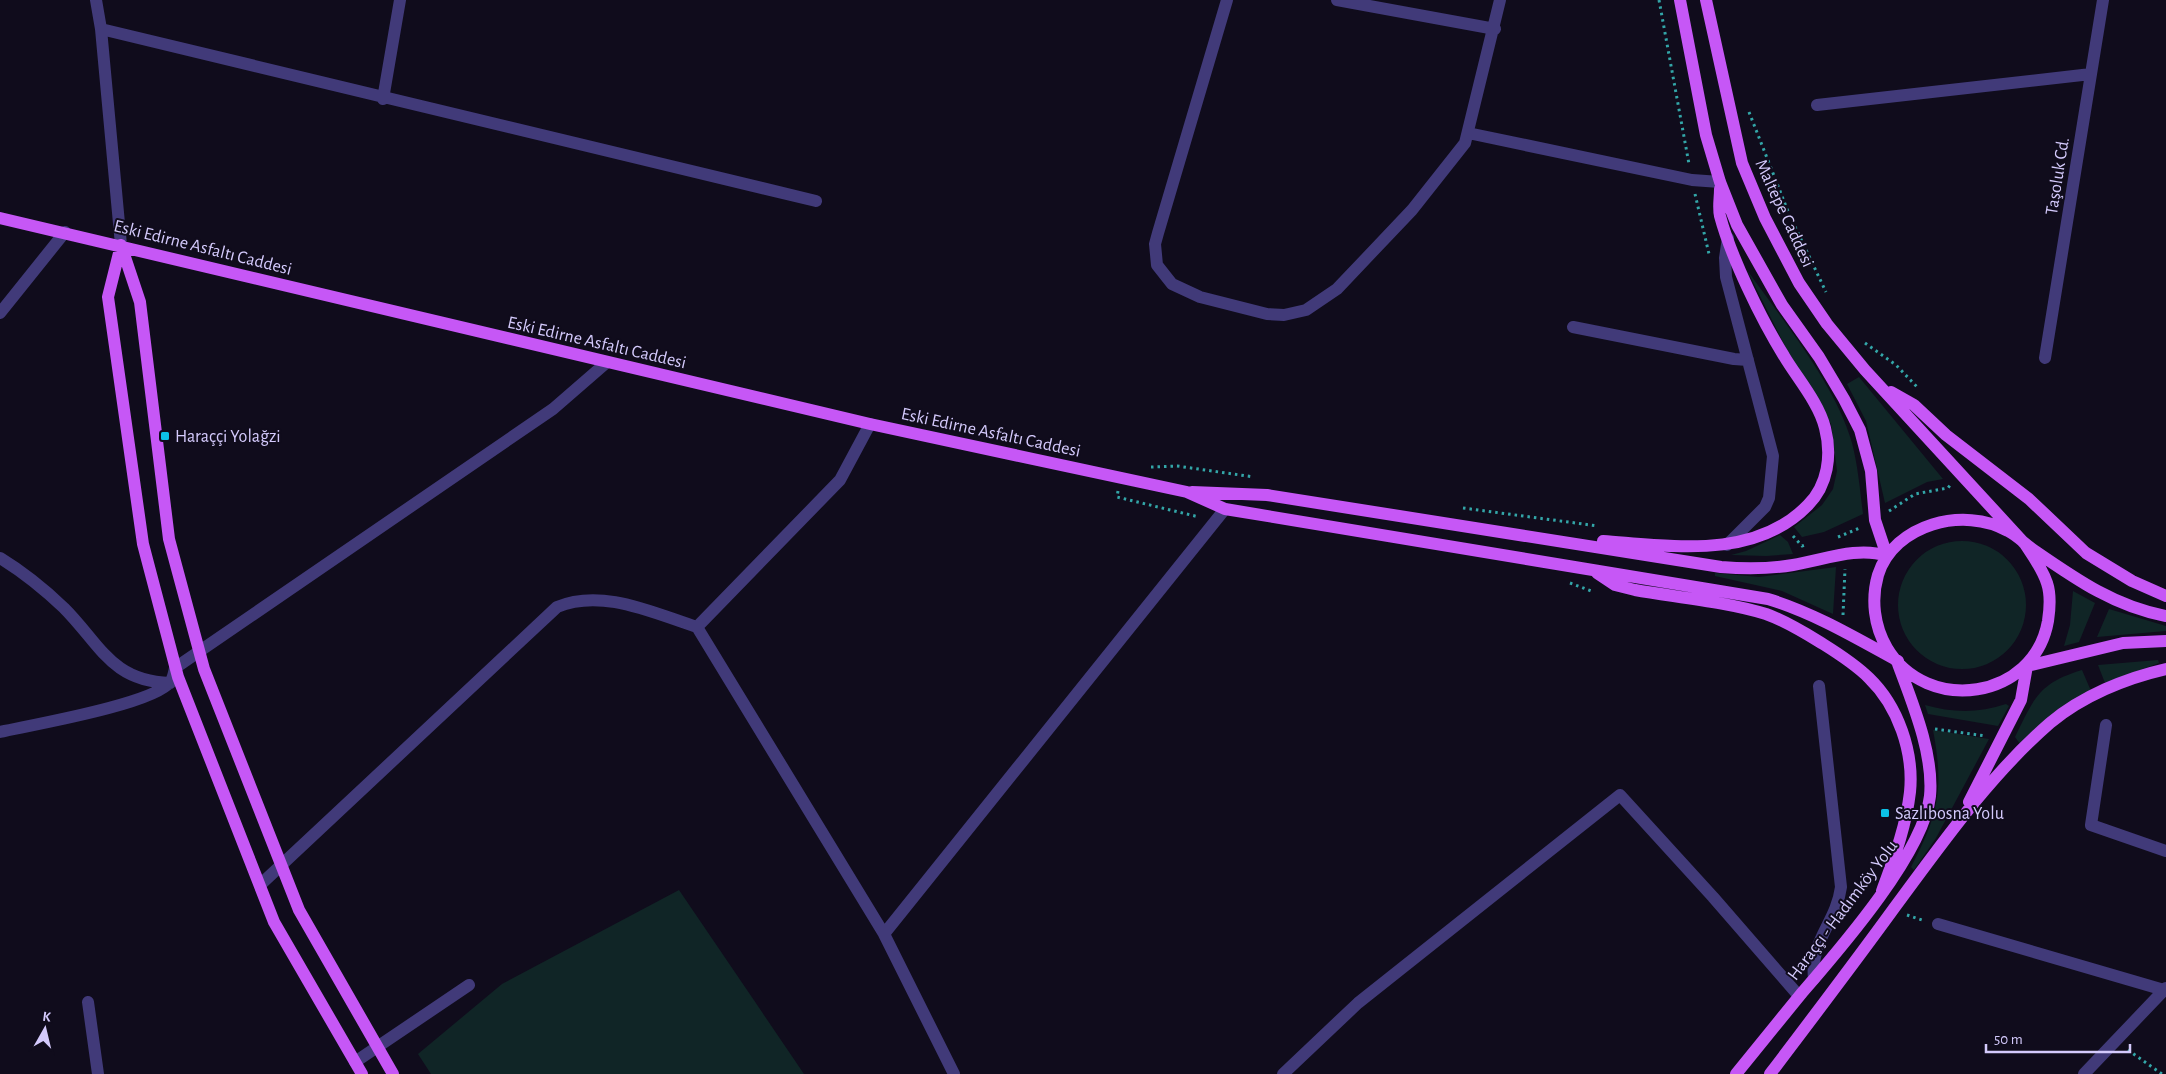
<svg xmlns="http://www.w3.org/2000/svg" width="2166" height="1074" font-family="'Alegreya Sans',sans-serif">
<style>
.green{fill:#102526}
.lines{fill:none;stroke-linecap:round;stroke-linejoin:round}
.path{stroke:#33a6a8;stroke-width:3;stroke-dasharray:2.5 4;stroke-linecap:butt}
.minor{stroke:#413a79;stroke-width:12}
.major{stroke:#c657f6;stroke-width:12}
.poi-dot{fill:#0cc1e7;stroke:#100c1c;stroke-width:2}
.labels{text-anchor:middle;stroke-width:4;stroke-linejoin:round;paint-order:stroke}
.street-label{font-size:18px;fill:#d4cafc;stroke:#100c1c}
.poi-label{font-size:18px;fill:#d4cafc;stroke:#100c1c;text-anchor:start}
</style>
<rect width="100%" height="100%" fill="#100c1c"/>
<!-- green -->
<path class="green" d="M1747 270C1782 319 1836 385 1852 443 1858 466 1860 490 1863 514L1824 532 1802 537 1794 527 1822 505 1833 489 1837 471 1831 424 1786 348Z
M1859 377 1943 479 1927 482 1885 503 1866 421 1847 384Z
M1780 535 1788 542 1793 554 1766 556 1731 555 1746 551Z
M1898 605a64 64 0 1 1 128 0a64 64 0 1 1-128 0Z
M1836 567 1833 614 1782 591 1715 576V573L1759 577Z
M2073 591 2095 603 2079 642 2064 646 2070 625Z
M2109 609 2166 626V631L2097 637Z
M2158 660 2159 663 2105 683 2098 665Z
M2082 670 2091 691 2020 744 2015 737C2034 698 2039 683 2082 670Z
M2006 704 2009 706 1998 726 1928 714 1925 705C1953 713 1979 713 2006 704Z
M1933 730 1989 739 1936 838 1914 870 1911 867C1939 814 1944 788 1933 730Z
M679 890 804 1074H431L418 1054 502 984Z"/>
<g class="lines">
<!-- path -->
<path class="path" d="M1659 0 1689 164
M1749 112 1789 214 1826 292
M1695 194 1709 254
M1865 343 1896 365 1919 389
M1151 467 1177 466 1254 477
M1118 491 1117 497 1199 517
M1463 508 1598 526
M1889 511 1915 494 1948 488 1951 484
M1793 536 1802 546 1805 545
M1838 537 1862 527
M1570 583 1594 592
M1843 615 1845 569
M1935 729 1986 736
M1907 915 1925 921
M2128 1050 2162 1074"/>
<!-- minor -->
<path class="minor" d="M96 0 101 29 121 245
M1227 0 1158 233 1155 244 1157 265 1172 284 1200 297 1267 314 1284 315 1306 310 1337 289 1412 210 1465 143 1500 0
M1337 0 1495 29
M101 29 816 201
M383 99 400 0
M1817 105 2091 74
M1468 133 1692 180 1720 182
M0 313 65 232
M1573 327 1734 359 1748 360
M2045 358 2103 0
M870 424 840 480 697 627 884 934 954 1074
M1727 545 1765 507 1769 498 1773 456 1726 277 1725 258 1728 238
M0 558C23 572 44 589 64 608 100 644 111 681 170 683
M2106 725 2091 825 2166 851
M0 732C31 725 154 704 170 682 173 679 174 672 175 668L553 409 606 363
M260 885 557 607C602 588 653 613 697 627
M1938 924 2164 990
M884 934 1225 509
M1814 979C1810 939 1836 924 1841 887L1819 686
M88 1002 98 1074
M355 1062 469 985
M1283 1074 1358 1003 1620 795 1713 897 1799 996
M2084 1074 2166 988"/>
<!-- major -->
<path class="major" d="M1680 0 1706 135 1720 182 1737 225 1782 305 1819 357 1844 399 1860 430 1871 471 1875 520 1887 556
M1706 0 1742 163 1765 218 1799 283 1827 324 1865 370 2025 544C2033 556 2042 568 2047 583 2051 595 2050 608 2048 621 2034 700 1927 715 1887 648 1874 626 1871 599 1878 575 1894 524 1964 506 2008 531 2018 536 2026 545 2035 551 2077 580 2116 607 2166 616
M0 218 870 424 1187 492 1225 509 1768 599C1814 613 1856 638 1898 661
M121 245 140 302 169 539 204 669 299 910 393 1074
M121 245 108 297 143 544 178 677 274 922 362 1074
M1891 392 1914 405 1946 435 2029 499 2086 553 2132 581 2166 596
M1192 492 1267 495 1721 567C1746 569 1769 569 1793 565 1824 560 1857 546 1887 556
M1603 541C1672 546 1755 560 1808 505 1828 485 1832 455 1825 428 1819 403 1797 378 1784 356 1761 319 1731 257 1720 216 1718 208 1720 198 1720 189
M1597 573 1615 585 1635 590C1675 597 1728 602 1766 614 1786 621 1805 633 1823 644 1839 654 1856 665 1869 678 1898 706 1914 752 1910 792 1906 827 1894 858 1882 891
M2027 666 2123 643 2166 641
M1969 802 2021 700 2027 666
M1736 1074C1757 1048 1779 1021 1801 994 1839 950 1924 853 1930 796 1934 754 1912 702 1898 664
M1770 1074C1811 1020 1852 966 1892 911 1941 845 1988 777 2050 723 2082 696 2126 678 2166 669"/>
</g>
<!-- markers -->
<g class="poi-dot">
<rect x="160" y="431" width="10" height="10" rx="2.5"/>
<rect x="1880" y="808" width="10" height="10" rx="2.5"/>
</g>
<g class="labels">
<!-- street labels -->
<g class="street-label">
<text transform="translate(2057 176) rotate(-81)" y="6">Taşoluk Cd.</text>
<text transform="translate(1785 213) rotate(65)" y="6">Maltepe Caddesi</text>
<text transform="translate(203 247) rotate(14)" y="6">Eski Edirne Asfaltı Caddesi</text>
<text transform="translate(597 342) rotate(13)" y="6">Eski Edirne Asfaltı Caddesi</text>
<text transform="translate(991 432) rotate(12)" y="6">Eski Edirne Asfaltı Caddesi</text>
<text transform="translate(1842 910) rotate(-53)" y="6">Haraççı - Hadımköy Yolu</text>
</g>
<!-- poi labels -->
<g class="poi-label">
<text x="175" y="442">Haraççi Yolağzi</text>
<text x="1895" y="819">Sazlıbosna Yolu</text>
</g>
</g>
<!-- north arrow -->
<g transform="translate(45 1029) rotate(8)" stroke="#100c1c" stroke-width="4" paint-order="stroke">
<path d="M0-4L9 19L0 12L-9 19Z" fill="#d4cafc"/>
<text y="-8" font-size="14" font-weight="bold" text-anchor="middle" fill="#d4cafc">K</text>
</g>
<!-- scale -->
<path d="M1986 1044v8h144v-8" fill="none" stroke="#d4cafc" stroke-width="2.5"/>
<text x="1994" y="1044" font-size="15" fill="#d4cafc" stroke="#100c1c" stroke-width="4" paint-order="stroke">50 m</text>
</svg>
